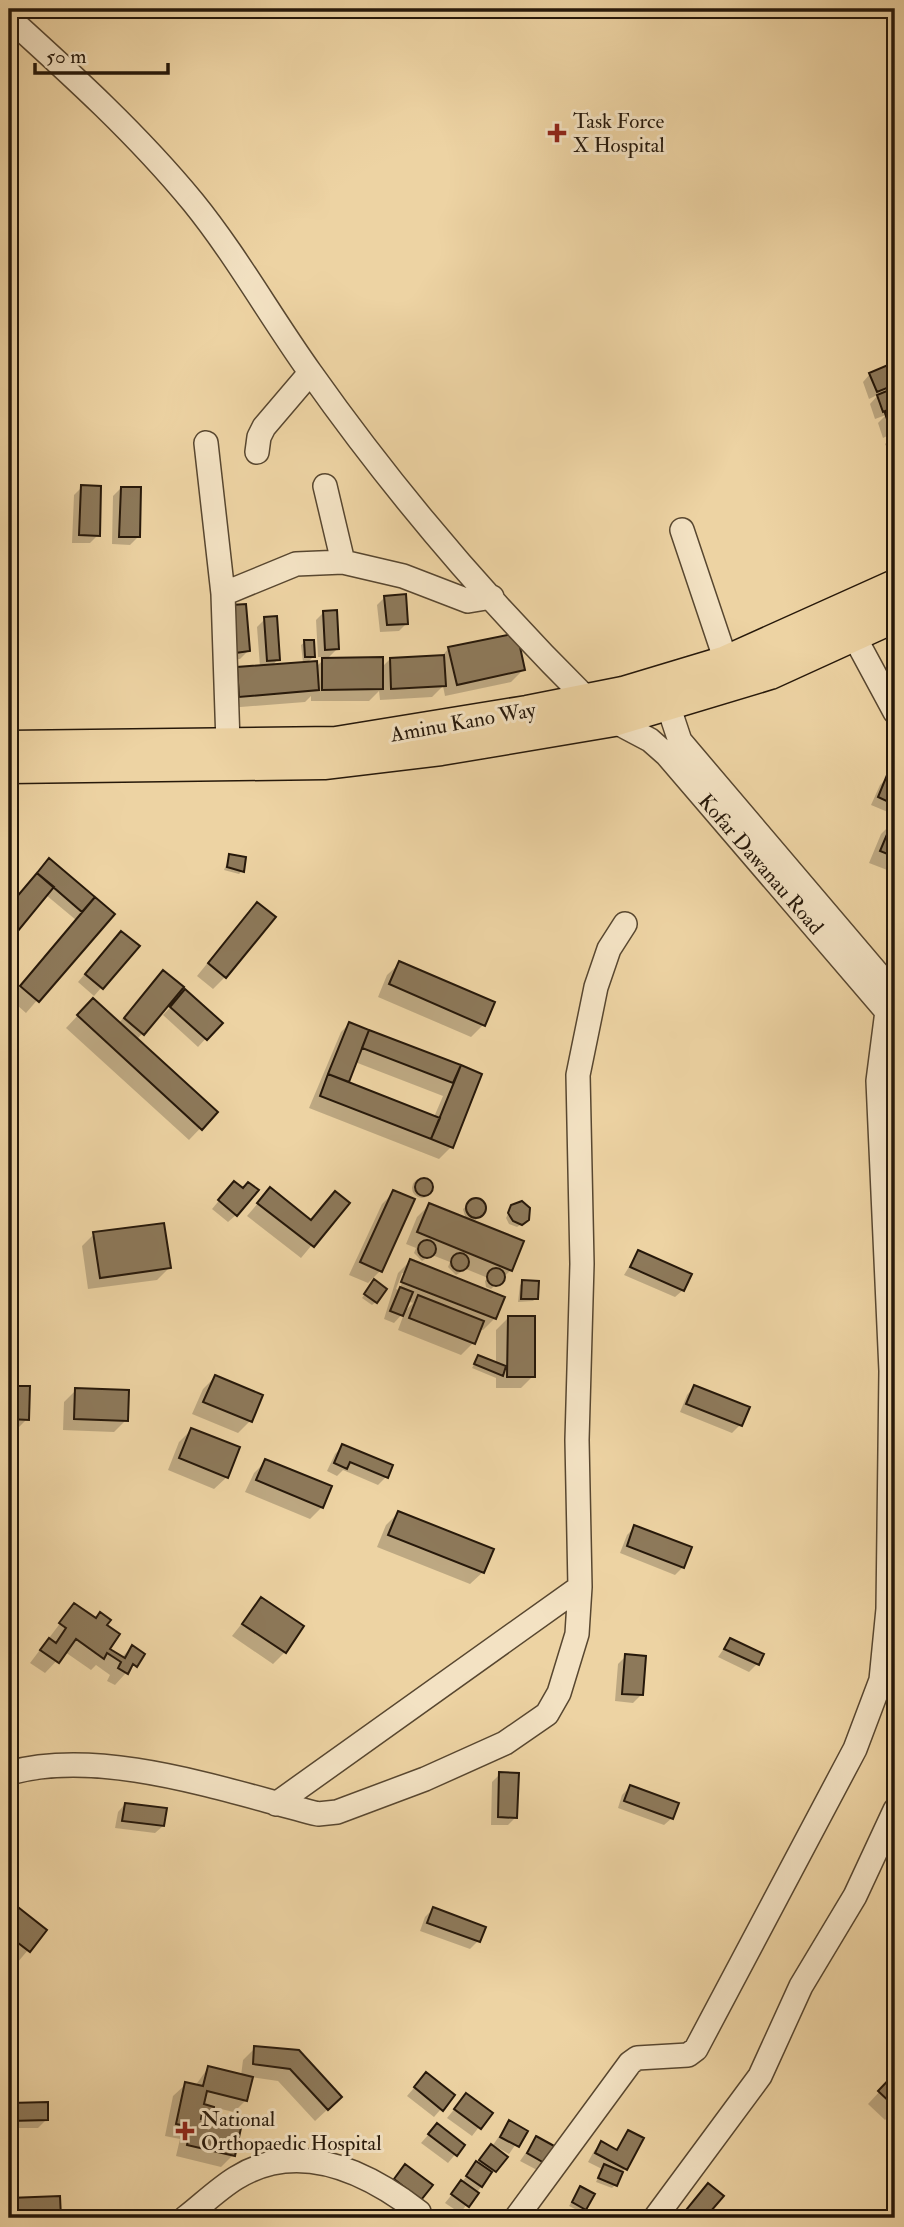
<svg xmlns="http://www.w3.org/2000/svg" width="904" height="2227" font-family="'IM FELL Double Pica',serif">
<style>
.shadow{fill:#0003;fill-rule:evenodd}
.building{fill:#8d795a;stroke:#26180a;stroke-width:2}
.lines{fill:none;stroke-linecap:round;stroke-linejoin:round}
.minor-casing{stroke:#584730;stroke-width:26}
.major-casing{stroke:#26180a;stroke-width:33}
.minor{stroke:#f3e2c3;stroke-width:23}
.major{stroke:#edd3a3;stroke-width:30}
.poi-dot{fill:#8f2418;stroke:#f3e2c3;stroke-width:2.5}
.labels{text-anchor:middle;stroke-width:6;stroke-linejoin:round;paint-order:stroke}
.poi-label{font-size:21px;fill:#26180a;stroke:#f3e2c3;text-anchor:start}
.street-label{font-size:21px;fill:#26180a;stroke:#f3e2c3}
</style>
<rect width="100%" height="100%" fill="#edd3a3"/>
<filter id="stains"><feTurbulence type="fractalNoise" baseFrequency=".00286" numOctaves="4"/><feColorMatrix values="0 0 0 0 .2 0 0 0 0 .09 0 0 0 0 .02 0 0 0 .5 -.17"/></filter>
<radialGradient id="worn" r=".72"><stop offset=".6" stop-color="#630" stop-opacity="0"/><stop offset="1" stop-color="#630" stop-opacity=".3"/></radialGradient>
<!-- shadow -->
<path class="shadow" d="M895 364V383L893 378 888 380 890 385 881 395 895 391V432L883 438 878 423 886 415 875 419 870 404 879 394 869 399 863 382 870 374Z
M895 434V454L891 456 885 444Z
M82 487 98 535 90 543H72L74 495Z
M121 488 138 537 130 545 112 544 113 496Z
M385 597 407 623 399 631 380 632 377 605Z
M324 612 337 649 326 660 381 668 390 659 441 657 449 648 523 670 511 682 445 696 443 686 432 697 380 700 379 691 369 701H311V696L305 702 228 708 225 680 237 668 260 667 257 627 265 619 278 659 272 666 303 663 301 645 305 642 314 656 307 663 316 667 326 657H318L316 620Z
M224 614 248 651 240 659 228 660Z
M888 777 895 780V815L871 805 880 785Z
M893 822 895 823V873L869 863 881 834Z
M230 856 242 871 239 874 224 870Z
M50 860 112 914 26 1013 9 998 76 920 46 895 9 939V906Z
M245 917 225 977 213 989 197 976Z
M113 941 137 947 94 996 78 982Z
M400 963 483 1025 471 1037 378 997 387 975Z
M163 973 143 1033 136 1040 215 1113 189 1140 66 1028 81 1012 118 1024Z
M178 999 220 1023 198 1047 163 1015Z
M349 1024 480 1075 451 1147 439 1159 309 1108 341 1032ZM355 1062 443 1096 434 1117 346 1083Z
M412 1188a10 10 0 1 1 20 0a10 10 0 1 1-20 0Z
M270 1189 310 1221 335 1193 347 1203 301 1258 247 1216Z
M243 1190 236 1215 228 1222 212 1209 227 1191Z
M394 1192 380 1271 368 1283 349 1275 382 1204Z
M474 1200 485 1205V1210L473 1223 511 1270 491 1289 486 1287 485 1281 488 1278 466 1269 456 1275 448 1267 450 1262 432 1255 422 1261 414 1253 416 1248 406 1244 417 1217 429 1205 466 1220 463 1209Z
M512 1206 523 1223 517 1227 509 1224 506 1218Z
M94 1234 169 1268 157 1280 88 1289 82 1246Z
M638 1252 683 1290 675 1297 624 1275Z
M410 1261 495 1318 483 1330 479 1329 473 1343 461 1355 398 1330 405 1311 394 1323 384 1319 398 1273ZM402 1273H406L399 1290 396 1289ZM407 1301 413 1303 403 1313Z
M374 1281 376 1302 372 1305 362 1298Z
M523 1282 536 1298 533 1301 518 1302 520 1285Z
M508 1318 533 1376 521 1388H496V1378L472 1368 478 1357 496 1364V1330Z
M215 1377 250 1421 238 1433 192 1414 203 1389Z
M9 1387 28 1388 27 1419 15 1431H9Z
M694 1387 748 1408 740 1425 732 1433 680 1412 687 1395Z
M76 1390 126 1420 114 1432 63 1430 64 1402Z
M191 1430 227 1477 214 1489 168 1470 179 1442Z
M343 1446 386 1477 378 1485 343 1470 337 1476 327 1471 335 1454Z
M266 1461 322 1507 310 1519 245 1492 254 1473Z
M398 1513 483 1572 470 1584 377 1547 386 1525Z
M635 1527 683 1567 675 1575 620 1553 627 1535Z
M261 1599 285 1652 273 1664 232 1636Z
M74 1605 105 1625 107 1650 121 1658 132 1647 143 1654 115 1685 107 1681 110 1675 96 1665 91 1670 65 1652 45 1673 30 1663Z
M730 1640 757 1664 749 1672 718 1657Z
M626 1656 641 1695 633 1703 615 1701 618 1664Z
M500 1774 516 1817 508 1825H491L492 1782Z
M630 1787 672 1818 664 1825 618 1808 622 1795Z
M125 1804 163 1826 155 1833 115 1828 118 1812Z
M9 1903 45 1930 17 1963 9 1957Z
M433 1909 478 1941 470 1949 420 1931 425 1917Z
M255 2048 298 2052 328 2109 315 2121 278 2081 251 2077 246 2100 234 2112 212 2107 203 2121 233 2155 221 2167 176 2156 180 2139 165 2136 173 2096 186 2084 195 2086 208 2068 241 2076 243 2060Z
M895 2075V2110L885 2120 868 2104Z
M419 2082 441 2109 434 2117 407 2096Z
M466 2095 490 2113 472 2136 447 2118Z
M10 2105 46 2120 38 2128H9Z
M509 2122 525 2131 509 2154 493 2145Z
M437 2125 463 2145 448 2163 421 2143Z
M629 2132 642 2139 615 2185 612 2188 596 2182 602 2169 588 2162 594 2151 602 2143 615 2150Z
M536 2138 545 2163 537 2170 520 2161Z
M491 2146 494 2171 460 2213 445 2203Z
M580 2188 585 2209 581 2212 569 2206Z
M701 2193 721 2196 702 2218H680Z
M59 2198V2218H9V2200Z"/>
<!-- building -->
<path class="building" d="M895 362V374L889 377 892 386 877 392 869 373Z
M894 388 895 407 883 412 877 395Z
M895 409V429L891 431 885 413Z
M81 485 101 486 100 536 79 535Z
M121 487H141L140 537H119Z
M406 594 408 624 387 625 384 596Z
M246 604 250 651 235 653 231 605Z
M337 610 339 649 325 650 323 611Z
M277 616 280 660 267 661 264 617Z
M517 633 525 670 457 685 448 647Z
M304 640H314L315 657H305Z
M444 655 446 686 391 689 390 658Z
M383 657V689L322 690V658Z
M317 661 319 690 239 697 237 667Z
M887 775 895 778V805L878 797Z
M893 820 895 821V857L880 851Z
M229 854 246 857 244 872 227 867Z
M49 858 95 897 82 912 37 873Z
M37 873 54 887 9 942V906Z
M95 897 115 914 39 1002 20 986Z
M257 902 276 917 226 978 208 963Z
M121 931 140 946 103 989 85 974Z
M399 961 495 1002 485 1026 389 984Z
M163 970 184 987 144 1035 124 1018Z
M185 989 223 1023 207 1040 170 1007Z
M93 998 218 1112 202 1130 77 1015Z
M349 1022 369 1030 349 1082 328 1074Z
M369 1030 461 1065 453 1083 362 1048Z
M461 1065 482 1074 453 1148 431 1139Z
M328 1074 440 1118 431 1139 320 1096Z
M415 1187a9 9 0 1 1 18 0a9 9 0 1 1-18 0Z
M234 1181 243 1188 248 1182 259 1190 237 1216 218 1200Z
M270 1187 311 1220 335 1191 350 1203 314 1247 257 1203Z
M393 1190 415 1199 382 1272 360 1262Z
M466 1208a10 10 0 1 1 20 0a10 10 0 1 1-20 0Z
M522 1201 530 1208 529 1220 522 1225 513 1221 508 1213 511 1205Z
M429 1203 524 1241 512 1271 417 1232Z
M164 1223 171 1268 100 1278 93 1232Z
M418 1249a9 9 0 1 1 18 0a9 9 0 1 1-18 0Z
M638 1250 692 1274 684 1291 630 1267Z
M451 1262a9 9 0 1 1 18 0a9 9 0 1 1-18 0Z
M410 1259 505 1297 496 1319 401 1282Z
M487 1277a9 9 0 1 1 18 0a9 9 0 1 1-18 0Z
M374 1279 387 1289 377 1303 364 1294Z
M522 1280 539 1281 538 1299H521Z
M400 1287 413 1292 403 1316 390 1311Z
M418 1295 484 1321 475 1344 409 1318Z
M508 1316H535V1377H507Z
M478 1355 506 1366 503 1376 474 1364Z
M215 1375 263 1395 252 1422 203 1402Z
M694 1385 750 1407 742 1426 686 1404Z
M9 1386H30L29 1420 9 1419Z
M75 1388 129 1390 128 1421 74 1419Z
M191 1428 240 1447 228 1478 179 1458Z
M342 1444 393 1465 388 1478 350 1462 347 1469 334 1463Z
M265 1459 332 1486 323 1508 256 1480Z
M398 1511 494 1549 484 1573 388 1535Z
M634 1525 692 1547 684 1568 627 1546Z
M261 1597 304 1626 286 1653 242 1624Z
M74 1603 96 1618 100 1612 111 1620 107 1625 120 1634 110 1649 125 1658 132 1645 145 1654 137 1667 133 1664 128 1674 118 1668 121 1662 107 1653 104 1659 76 1639 59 1663 40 1650 49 1638 56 1643 66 1628 59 1623Z
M730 1638 764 1654 759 1665 724 1649Z
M625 1654 646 1656 643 1695 622 1694Z
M499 1772 519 1773 517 1818 498 1817Z
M630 1785 679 1803 673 1819 624 1801Z
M125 1803 167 1808 164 1826 122 1821Z
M9 1900 47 1930 30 1952 9 1936Z
M433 1907 486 1927 480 1942 427 1923Z
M254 2046 299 2050 342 2097 328 2110 290 2069 253 2064Z
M208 2066 253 2077 247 2101 207 2091 204 2104 214 2107 213 2114 202 2112 201 2119 241 2128 235 2156 187 2145 191 2127 176 2124 185 2082 203 2086Z
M426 2072 455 2095 443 2111 414 2087Z
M895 2073V2107L878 2091Z
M466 2093 493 2113 481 2129 454 2109Z
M48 2102V2120L10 2121V2103Z
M509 2120 528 2131 519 2147 500 2137Z
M437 2123 465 2145 457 2156 428 2134Z
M628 2130 644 2138 627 2170 595 2153 601 2141 617 2150Z
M536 2136 556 2147 546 2164 527 2153Z
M491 2144 508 2157 496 2172 479 2160Z
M476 2161 492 2172 482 2187 466 2176Z
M405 2164 433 2185 421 2200 394 2179Z
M604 2164 623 2172 617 2186 598 2178Z
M461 2180 479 2193 469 2207 451 2194Z
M708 2183 724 2196 705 2218H696L686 2210Z
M580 2186 595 2194 586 2210 572 2202Z
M60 2196 61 2218H38V2214H32V2218H9V2198Z"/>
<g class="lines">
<!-- minor casing -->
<g class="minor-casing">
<path id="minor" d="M9 18C73 76 137 134 193 202 236 255 270 316 310 372 392 488 487 600 588 700
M206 443 223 594 228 743
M257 452 259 437 264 427 310 373
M325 486 343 562 403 576 468 601 492 597
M682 530 726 661
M223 594 296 564 343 562
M854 636 895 712
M668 705 680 741 895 994
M614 721 650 740 667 755 895 1021
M9 1773C103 1747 225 1791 318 1814L337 1812 425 1779 505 1743 547 1714 559 1693 577 1634 580 1587 577 1440 582 1264 578 1075 596 987 609 949 625 924
M276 1804 580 1587
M185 2218C202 2205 218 2189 236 2178 299 2139 367 2172 419 2212
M516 2218 630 2063 637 2058 688 2055 696 2049 855 1749 881 1680 888 1609 891 1371 878 1081 887 1011
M655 2218 760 2076 801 1986 855 1896 895 1810"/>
</g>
<!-- major casing -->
<g class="major-casing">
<path id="major" d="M9 746 336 742 527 711 623 692 726 661 895 585
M9 768 324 764 441 750 614 721 770 674 895 617"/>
</g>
<!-- minor -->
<use href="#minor" class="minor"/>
<!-- major -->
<use href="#major" class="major"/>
</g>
<!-- markers -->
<g class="poi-dot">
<path d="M553.5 122.5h7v7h7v7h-7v7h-7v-7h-7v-7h7z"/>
<path d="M181.5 2120.5h7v7h7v7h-7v7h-7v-7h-7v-7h7z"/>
</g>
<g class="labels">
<!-- poi labels -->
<g class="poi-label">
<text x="573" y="128">Task Force<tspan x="573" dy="24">X Hospital</tspan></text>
<text x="201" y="2126">National<tspan x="201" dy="24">Orthopaedic Hospital</tspan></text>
</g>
<!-- street labels -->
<g class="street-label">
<text transform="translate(463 722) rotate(-10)" y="7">Aminu Kano Way</text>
<text transform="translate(761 864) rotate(49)" y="7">Kofar Dawanau Road</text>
</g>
</g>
<!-- margin -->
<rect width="904" height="2227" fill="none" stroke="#edd3a3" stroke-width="35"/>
<rect x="10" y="10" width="883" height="2206" fill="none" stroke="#26180a" stroke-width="3.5"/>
<rect x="18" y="18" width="869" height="2192" fill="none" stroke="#26180a" stroke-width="2"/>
<!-- scale -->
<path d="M35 63v10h133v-10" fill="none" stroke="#26180a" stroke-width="3.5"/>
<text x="46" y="63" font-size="21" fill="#26180a" stroke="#f3e2c3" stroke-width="5" paint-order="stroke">50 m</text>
<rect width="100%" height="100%" filter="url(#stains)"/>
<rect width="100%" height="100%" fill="url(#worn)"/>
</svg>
